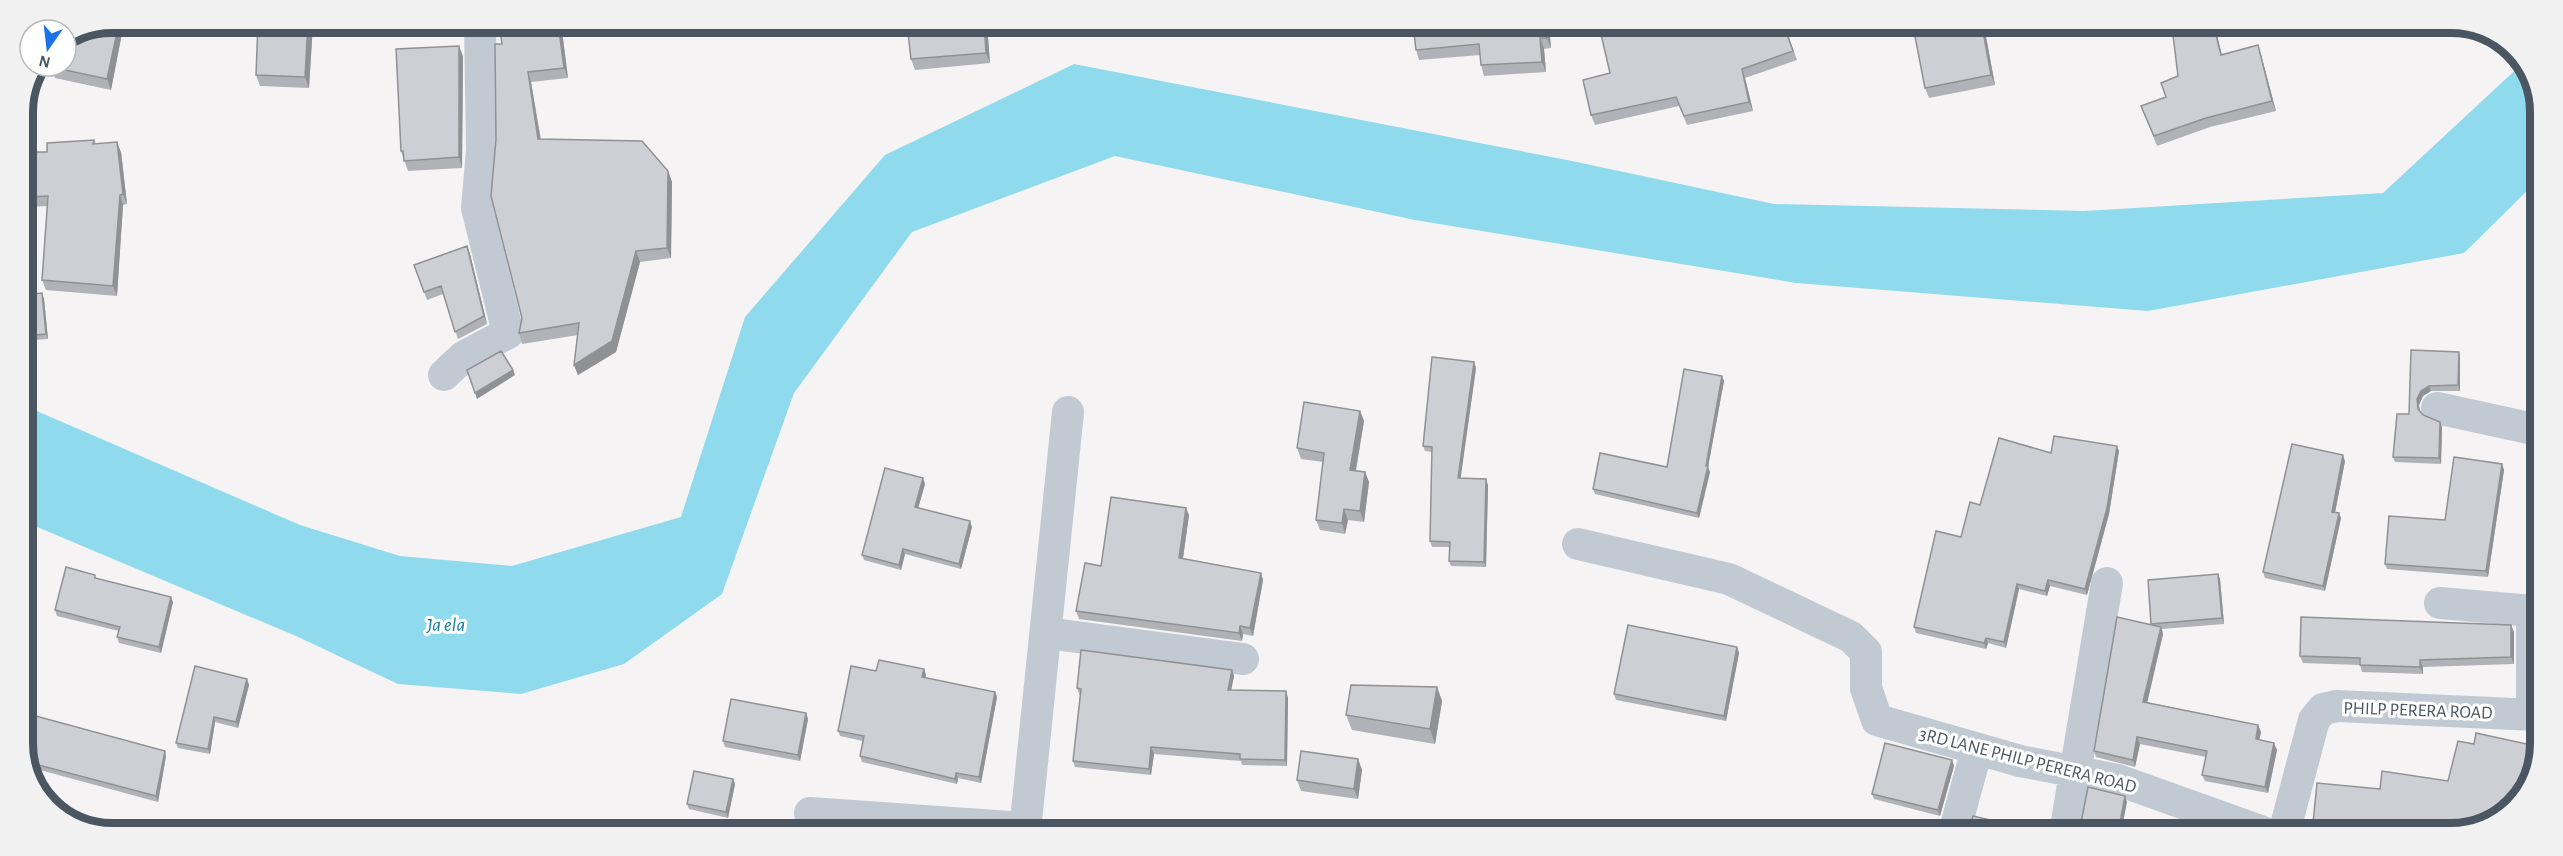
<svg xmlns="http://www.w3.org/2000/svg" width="2563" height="856" font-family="'Alegreya Sans',sans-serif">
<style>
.water{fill:#90daee}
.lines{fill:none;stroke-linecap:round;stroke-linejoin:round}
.minor{stroke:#c1cad2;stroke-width:32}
.wall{fill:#b0b2b7}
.shaded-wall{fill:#909195}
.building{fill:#cdcfd5;stroke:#909195;stroke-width:1.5}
.labels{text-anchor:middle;stroke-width:6;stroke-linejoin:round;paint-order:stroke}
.street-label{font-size:18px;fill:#4a5661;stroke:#fff}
.water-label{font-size:20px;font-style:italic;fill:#0c7c9b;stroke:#fff}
.rim{fill:none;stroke:#4a5661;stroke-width:8}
</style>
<rect width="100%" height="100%" fill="#f5f3f3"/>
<!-- water -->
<path class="water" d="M2524 62 2540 106V178L2464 253 2148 311 1796 283 1415 220 1115 156 912 232 794 393 722 594 624 664 521 694 398 684 296 636 23 521V405L300 525 400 556 512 566 681 517 745 317 885 155 1074 64 1572 161 1774 204 2084 211 2383 193Z"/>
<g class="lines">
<!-- minor -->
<path class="minor" d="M444 375 463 357 508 333 477 208 482 150 480 23
M2437 408 2538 430
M1578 544 1729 579 1851 637 1866 652V688L1877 720 2020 761 2118 780 2266 833
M2440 603 2532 611V715
M1046 633 1243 659
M810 813 1026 828
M1025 831 1068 412
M1954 833 1977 749
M2065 833 2107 583
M2284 833 2314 720 2323 709 2337 706 2536 715"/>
</g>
<!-- wall -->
<path class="wall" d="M112 22 212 23V34L122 33 111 90 55 78 51 67Z
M258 23H313L309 88 260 86 256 75Z
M499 23H561L568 78 531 82 541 139 668 171 672 182 671 258 640 262 616 352 578 375 574 365 578 335 522 344 519 333 522 318 496 139 502 44Z
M907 24H987L990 63 915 70 911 59Z
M1068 24 1202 25V26L1138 29 1137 25 1070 30Z
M1413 25H1549L1551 48 1544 49 1546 72 1484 76 1481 65 1480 55 1419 60 1416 50Z
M1785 26 1797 60 1745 78 1753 111 1687 125 1679 106 1595 125 1591 115 1610 73Z
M1913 26H1984L1995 85 1929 98 1925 88Z
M2215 27 2222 55 2258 45 2261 55 2276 111 2210 127 2157 146 2141 106 2166 97 2178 76Z
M2323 27H2354L2327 37Z
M463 56 462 168 408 171 401 151Z
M94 140 96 144 121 152 127 204 123 205 117 296 46 290 42 280 47 206 27 207 24 197 47 152Z
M467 246 470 254 487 324 458 339 443 294 427 300 414 265Z
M42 293 44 299 48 339 23 341V295Z
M2411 350 2459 352 2460 358V391H2431L2423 396 2419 405 2420 411 2423 415 2442 427 2441 464 2395 462 2393 457 2409 414Z
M1476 368 1460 478 1488 485 1486 567 1451 566 1449 561V547H1432L1430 541 1432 452 1425 451 1423 446Z
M1722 376 1724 381 1708 467 1710 472 1699 518 1595 494 1593 489 1667 467Z
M1360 411 1364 421 1356 471 1365 472 1369 482 1364 522 1348 520 1345 534 1320 530 1316 520 1323 462 1301 459 1297 448Z
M2119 451 2109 514 2087 595 2050 586 2047 596 2019 589 2006 648 1988 643 1986 649 1916 633 1914 627 1961 537 1980 505 2051 453Z
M2345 461 2335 512 2341 518 2325 591 2265 578 2263 572Z
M2502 464 2504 470 2488 577 2387 569 2385 564 2445 520Z
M923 478 925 484 918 508 972 527 961 569 905 554 901 570 864 560 862 555Z
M1189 515 1183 558 1261 573 1263 580 1253 636 1243 634 1242 641 1079 619 1076 611 1101 566Z
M2218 574 2220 579 2224 624 2162 629 2163 634 2147 702 2258 725 2261 732 2259 740 2277 750 2268 793 2205 781 2202 775 2206 757 2140 744 2135 767 2096 757 2094 751 2151 625Z
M97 578 173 602 161 653 119 643 117 637 119 631 57 616 55 610Z
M2514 632V664L2423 667V674L2362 672 2360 665 2303 663 2300 656Z
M1737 647 1739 653 1726 721 1616 700 1614 694Z
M924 669 926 675 925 678 995 692 997 697 981 783 958 778 957 784 862 762 860 756 863 741 840 736 838 731 876 671Z
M1232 670 1234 676 1231 690 1286 691 1288 698 1287 766 1242 765 1241 761 1154 754 1151 775 1075 767 1073 761 1080 695 1079 694 1077 688Z
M247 679 249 685 238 728 215 722 210 754 178 748 176 743Z
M1437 687 1442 701 1435 744 1352 730 1346 715Z
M33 710 35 716 166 756 158 802 29 767 23 750Z
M806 713 808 719 800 761 725 747 723 741Z
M1358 759 1362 770 1358 799 1301 791 1297 780Z
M1952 760 1954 766 1940 816 1874 799 1872 794Z
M733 779 735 784 728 818 689 809 687 804Z"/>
<!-- shaded-wall -->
<path class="shaded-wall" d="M119 23 122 33 111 90 107 79Z
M208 23H212V34Z
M308 23H313L309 88 305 77Z
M558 23H561L568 78 564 68Z
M984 24H987L990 63 986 53Z
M1546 25H1549L1551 48 1547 38Z
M1982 26H1984L1995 85 1991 75Z
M2214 27H2215L2224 65 2221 55Z
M1540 38 1544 49 1546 72 1542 62Z
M2258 45 2261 55 2276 111 2272 101Z
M459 46 463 56 462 168 459 157Z
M1742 69 1745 78 1753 111 1749 102Z
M528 72 531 82 542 150 538 139Z
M117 142 121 152 127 204 123 194Z
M668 171 672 182 671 258 667 248Z
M120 195 123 205 117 296 113 286Z
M467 246 470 254 487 324 484 316Z
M636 251 640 262 616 352 578 375 574 365Z
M42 293 44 299 48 339 46 334Z
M2459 352 2460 358V391L2458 385Z
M1474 362 1476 368 1460 483 1458 478Z
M513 370 515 375 477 399 475 393Z
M1722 376 1724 381 1708 467 1710 472 1699 518 1697 513Z
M2429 386 2431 391 2423 396 2419 405 2420 414 2418 409 2417 399 2421 391Z
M1360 411 1364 421 1354 480 1350 470Z
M2440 422 2442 427 2441 464 2439 458Z
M2117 446 2119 451 2109 514 2087 595 2085 589Z
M2343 455 2345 461 2334 518 2332 512Z
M2502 464 2504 470 2488 577 2486 571Z
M1365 472 1369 482 1364 522 1360 511Z
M923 478 925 484 917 512 915 507Z
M1486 479 1488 485 1486 567 1484 562Z
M1186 508 1189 515 1182 565 1179 558Z
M1344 509 1348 520 1345 534 1342 523Z
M2339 513 2341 518 2325 591 2323 586Z
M970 521 972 527 961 569 959 564Z
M903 549 905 554 901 570 899 565Z
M1261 573 1263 580 1253 636 1250 628Z
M2218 574 2220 579 2224 624 2222 618Z
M2048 580 2050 586 2047 596 2045 591Z
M2017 584 2019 589 2006 648 2004 642Z
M171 597 173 602 161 653 159 647Z
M2511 625 2514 632V664L2511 657Z
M1240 626 1243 634 1242 641 1239 633Z
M2161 627 2163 634 2146 708 2143 702Z
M1986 638 1988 643 1986 649 1984 643Z
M1737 647 1739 653 1726 721 1724 716Z
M2420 660 2423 667V674L2420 667Z
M924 669 926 675 924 683 922 677Z
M1232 670 1234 676 1230 696 1228 690Z
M247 679 249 685 238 728 236 722Z
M1437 687 1442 701 1435 744 1430 729Z
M1286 691 1288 698 1287 766 1285 760Z
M995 692 997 697 981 783 979 777Z
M806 713 808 719 800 761 798 755Z
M214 717 215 722 210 754 208 749Z
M2258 725 2261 732 2258 745 2256 739Z
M2137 737 2140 744 2135 767 2133 760Z
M2274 743 2277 750 2268 793 2265 787Z
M1151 747 1154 754 1151 775 1149 769Z
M165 751 166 756 158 802 156 796Z
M1358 759 1362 770 1358 799 1354 789Z
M1952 760 1954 766 1940 816 1938 810Z
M956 773 958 778 957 784 955 779Z
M733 779 735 784 728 818 726 812Z
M2125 796 2127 802 2121 833H2118Z"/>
<!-- building -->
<path class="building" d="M112 22 208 23H119L107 79 51 67V66H66V41Z
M258 23H308L305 77 256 75Z
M499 23H558L564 68 528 72 538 139 642 141 668 171 667 248 636 251 612 341 574 365 579 323 519 333 522 318 491 196 496 139 495 44H502Z
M907 24H984L986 53 911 59Z
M1413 25H1546L1547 38H1540L1542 62 1481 65 1479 44 1416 50Z
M1618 25 1784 26 1793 51 1742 69 1749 102 1684 116 1676 97 1591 115 1583 80 1610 73 1600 30Z
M1913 26H1982L1991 75 1925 88Z
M2172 27H2214L2221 55 2258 45 2272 101 2206 118 2154 136 2141 106 2166 97 2161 83 2178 76Z
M459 46V157L404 161 403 151H401L396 49Z
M94 140 93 144 117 142 123 194 120 195 113 286 42 280 48 196 24 197 33 152H47V143Z
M467 246 484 316 455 332 441 286 424 292 414 265Z
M42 293 46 334 23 336V295Z
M2411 350 2459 352 2458 385 2429 386 2421 391 2417 399 2418 409 2423 415 2440 422 2439 458 2393 457 2397 414H2409Z
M501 351 513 370 475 393 467 370Z
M1432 357 1474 362 1458 478 1486 479 1484 562 1449 561 1450 542 1430 541 1432 447 1423 446Z
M1684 369 1722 376 1706 466H1708L1697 513 1593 489 1600 453 1667 467Z
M1304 402 1360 411 1350 470 1365 472 1360 511 1344 509 1342 523 1316 520 1324 453 1297 448Z
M2054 436 2117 446 2107 508 2085 589 2048 580 2045 591 2017 584 2004 642 1986 638 1984 643 1914 627 1936 531 1961 537 1970 502 1980 505 1999 438 2051 453Z
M2292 444 2343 455 2332 512 2339 513 2323 586 2263 572Z
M2454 457 2502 464 2486 571 2385 564 2389 516 2445 520Z
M885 468 923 478 915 507 970 521 959 564 903 549 899 565 862 555Z
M1111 497 1186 508 1179 558 1261 573 1250 628 1240 626 1239 633 1076 611 1085 563 1101 566Z
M66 567 95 575V578L171 597 159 647 117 637 120 627 55 610Z
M2218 574 2222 618 2151 624 2148 580Z
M2117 617 2161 627 2143 702 2258 725 2256 739 2274 743 2265 787 2202 775 2207 751 2137 737 2133 760 2094 751Z
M2301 617 2511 625V657L2420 660V667L2360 665V658L2300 656Z
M1628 625 1737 647 1724 716 1614 694Z
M1081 650 1232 670 1228 690 1286 691 1285 760 1240 759V754L1151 747 1149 769 1073 761 1081 689 1077 688Z
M879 660 924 669 922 677 995 692 979 777 956 773 955 779 860 756 864 736 838 731 851 666 876 671Z
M195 666 247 679 236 722 214 717 208 749 176 743Z
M1351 685 1437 687 1430 729 1346 715Z
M731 699 806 713 798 755 723 741Z
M23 707 33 710 32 715 165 751 156 796 27 762 23 750Z
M2476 733 2536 746V772L2505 815 2451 833H2312L2317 783 2380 789 2382 771 2448 781 2458 741 2474 744Z
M1885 743 1952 760 1938 810 1872 794Z
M1301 751 1358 759 1354 789 1297 780Z
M694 771 733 779 726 812 687 804Z
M2088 787 2125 796 2118 833H2079Z
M1973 816 2046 833H1968Z"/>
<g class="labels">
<!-- street labels -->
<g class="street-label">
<text transform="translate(2418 710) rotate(2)" y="6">PHILP PERERA ROAD</text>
<text transform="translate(2028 760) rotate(14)" y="6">3RD LANE PHILP PERERA ROAD</text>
</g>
<!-- water labels -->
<g class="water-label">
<text x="446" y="631">Ja ela</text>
</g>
</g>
<!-- crop -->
<path d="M0 0H2563V856H0ZM112 33H2451A79 79 0 0 1 2530 112V744A79 79 0 0 1 2451 823H112A79 79 0 0 1 33 744V112A79 79 0 0 1 112 33Z" fill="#f1f1f2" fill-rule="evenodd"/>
<path class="rim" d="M112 33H2451A79 79 0 0 1 2530 112V744A79 79 0 0 1 2451 823H112A79 79 0 0 1 33 744V112A79 79 0 0 1 112 33Z"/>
<!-- north arrow -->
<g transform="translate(48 48) rotate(194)"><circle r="28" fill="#ffffff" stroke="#b7bbc0" stroke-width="1.5"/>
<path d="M0-4.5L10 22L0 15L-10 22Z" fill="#1a73e8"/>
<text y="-9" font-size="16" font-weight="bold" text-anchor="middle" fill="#4a5661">N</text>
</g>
</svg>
